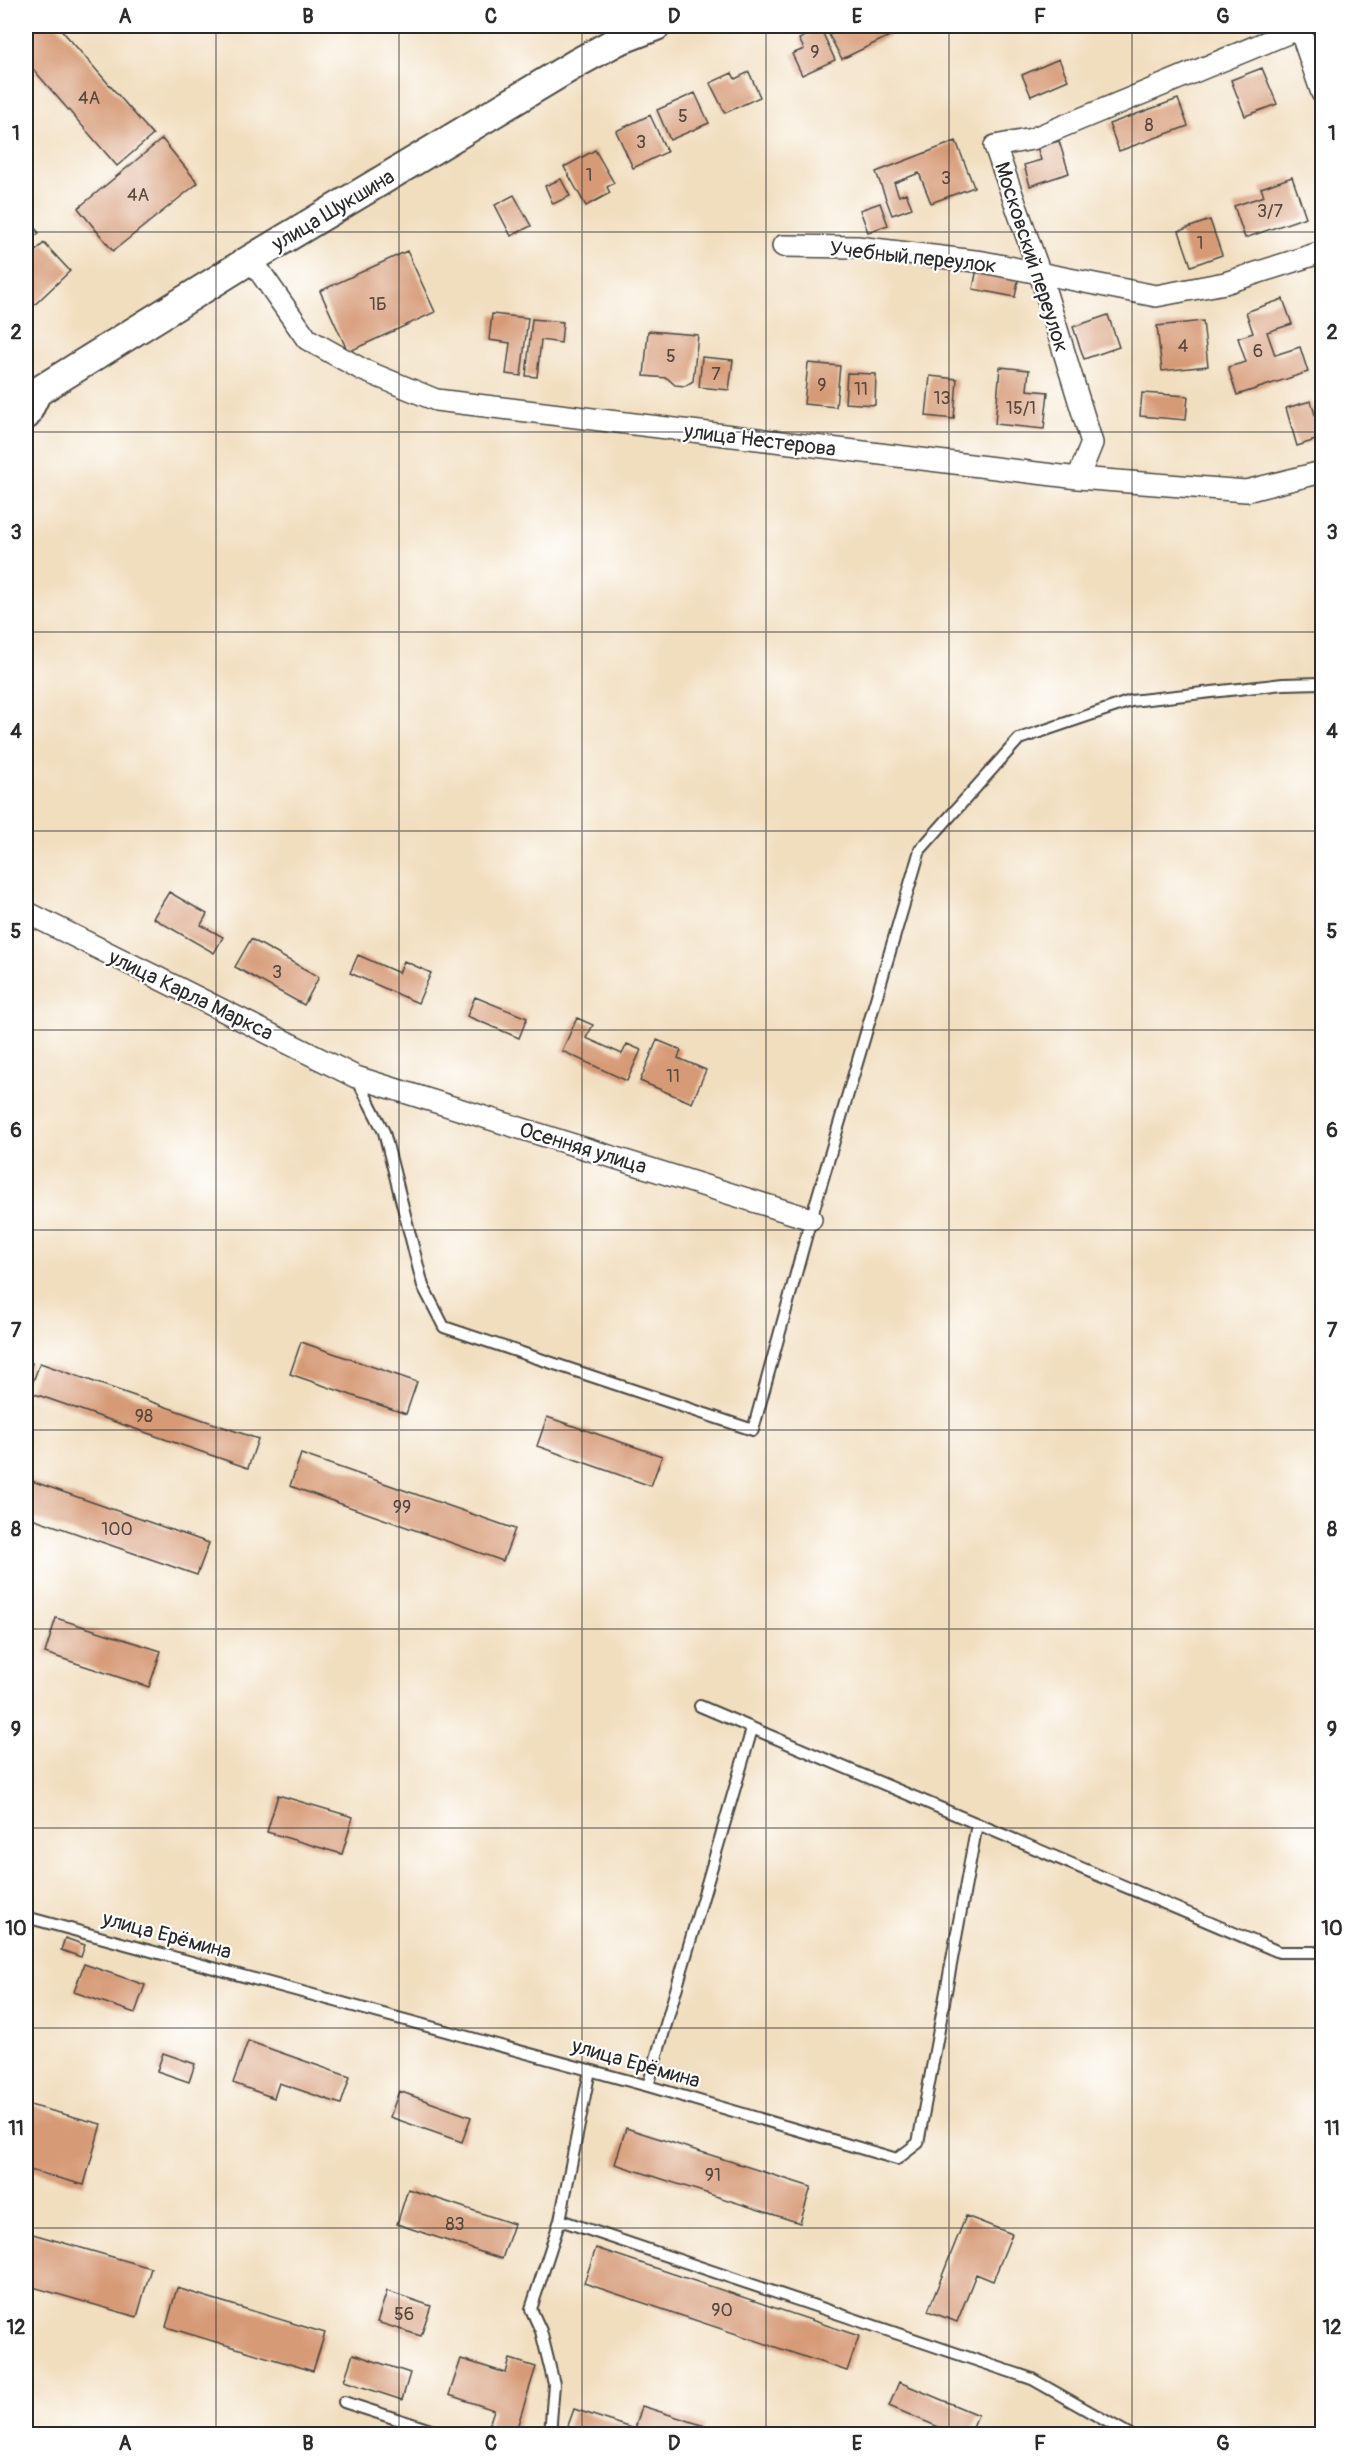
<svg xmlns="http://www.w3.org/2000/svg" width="1348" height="2460" font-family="Pangolin,sans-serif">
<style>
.building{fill:#d69a76}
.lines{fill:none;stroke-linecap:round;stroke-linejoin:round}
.lane-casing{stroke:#494641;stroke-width:14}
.street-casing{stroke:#494641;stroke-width:24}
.secondary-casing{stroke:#494641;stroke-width:32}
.lane{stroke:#fff;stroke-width:10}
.street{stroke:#fff;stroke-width:21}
.secondary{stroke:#fff;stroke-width:28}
.grid{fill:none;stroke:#2b2b2b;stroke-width:1.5;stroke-opacity:0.55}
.labels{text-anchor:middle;stroke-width:4.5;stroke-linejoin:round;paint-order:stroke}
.number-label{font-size:18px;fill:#56473e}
.street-label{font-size:21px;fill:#2b2b2b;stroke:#fff}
.neatline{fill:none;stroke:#2b2b2b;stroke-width:2}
.grid-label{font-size:20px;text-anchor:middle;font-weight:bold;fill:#2b2b2b}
</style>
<rect width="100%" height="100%" fill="#fff"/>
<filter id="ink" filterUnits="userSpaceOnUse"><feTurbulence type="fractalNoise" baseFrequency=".0167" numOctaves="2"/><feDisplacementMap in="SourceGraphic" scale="12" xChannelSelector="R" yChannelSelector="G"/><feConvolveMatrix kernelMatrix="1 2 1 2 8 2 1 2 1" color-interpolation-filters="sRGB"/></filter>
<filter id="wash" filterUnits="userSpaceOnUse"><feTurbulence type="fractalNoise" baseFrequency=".008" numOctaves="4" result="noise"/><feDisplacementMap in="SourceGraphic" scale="24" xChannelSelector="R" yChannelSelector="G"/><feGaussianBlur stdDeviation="1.35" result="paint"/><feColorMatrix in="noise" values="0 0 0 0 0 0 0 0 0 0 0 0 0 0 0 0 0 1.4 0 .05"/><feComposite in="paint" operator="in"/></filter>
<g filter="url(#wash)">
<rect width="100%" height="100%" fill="#f1debf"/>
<g id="blocks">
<!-- building -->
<path class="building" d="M34 26H58L153 135 117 166 26 61V33Z
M837 26H910L842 59 829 35 839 30Z
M821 29 835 60 802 75 792 54 804 49 799 39Z
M1059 59 1068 80 1031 96 1022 75Z
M1262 68 1277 104 1245 116 1231 80Z
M749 72 760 97 725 113 710 83 732 73 735 79Z
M695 93 709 123 670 140 657 110Z
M1178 99 1188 126 1119 151 1109 124Z
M650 115 667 152 633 168 616 131Z
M162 139 198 183 113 251 78 208Z
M956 141 974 187 931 203 919 173 894 183 899 196 906 193 912 208 892 215 876 172Z
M1059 141 1069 173 1030 186 1024 165 1041 160 1037 147Z
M595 150 614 183 607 187 610 193 586 206 564 167Z
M1292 177 1306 217 1245 238 1234 206 1264 196 1261 188Z
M561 179 570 196 553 204 545 186Z
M514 195 531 226 511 236 495 205Z
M880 203 888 225 868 232 860 210Z
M26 218 39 233 26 244Z
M1210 220 1222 255 1191 266 1179 231Z
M44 243 70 271 26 313V260Z
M407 251 435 312 348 352 320 291Z
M977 268 1019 275 1015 297 973 289Z
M1283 299 1292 324 1267 332 1275 355 1300 347 1308 372 1237 395 1228 367 1246 362 1238 338 1253 333 1246 312Z
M492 314 528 318 521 376 506 374 510 343 489 340Z
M1108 315 1119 347 1084 359 1073 327Z
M532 319 563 322 561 343 541 340 537 377 526 376Z
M1203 321 1208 366 1162 371 1157 326Z
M648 331 698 335 693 381 685 386 675 385 667 378 644 376Z
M702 357 733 360 729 390 699 387Z
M808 363 840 366 836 407 804 404Z
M1000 367 1029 370 1027 390 1048 392 1044 429 995 424Z
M847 373 876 374 875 405 845 403Z
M930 376 957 379 954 419 926 416Z
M1142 393 1188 396 1186 420 1140 416Z
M1311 401 1322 438 1297 446 1286 408Z
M169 892 207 914 201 925 223 937 214 953 153 918Z
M251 939 319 977 304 1005 235 967Z
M358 955 399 973 404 961 431 973 418 1003 350 973Z
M475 997 527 1018 519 1038 467 1016Z
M577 1018 593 1025 586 1038 622 1054 627 1044 641 1050 627 1081 562 1051Z
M657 1040 681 1050 678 1058 706 1070 692 1103 640 1081Z
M301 1342 417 1382 406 1414 290 1374Z
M26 1361 32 1363 26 1381Z
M40 1363 258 1439 248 1468 29 1392Z
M547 1417 662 1456 651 1486 537 1446Z
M301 1454 515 1529 503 1561 290 1486Z
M26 1479 209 1543 197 1575 26 1516Z
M56 1618 161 1651 149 1687 45 1653Z
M278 1795 353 1817 342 1854 267 1832Z
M65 1938 85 1945 81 1957 61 1950Z
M84 1964 145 1985 135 2013 74 1992Z
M248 2041 350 2077 341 2104 279 2083 274 2098 233 2083Z
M163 2053 195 2064 189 2082 157 2071Z
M399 2091 471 2117 462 2142 390 2117Z
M26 2104 101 2124 84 2185 26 2169Z
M626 2128 811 2187 800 2223 615 2164Z
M408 2189 514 2224 502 2259 397 2224Z
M966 2216 1012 2234 993 2281 976 2274 957 2322 928 2311Z
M26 2232 151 2268 137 2317 26 2285Z
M596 2248 859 2336 847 2371 584 2283Z
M177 2288 325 2333 313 2371 166 2327Z
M387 2291 431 2306 421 2336 377 2322Z
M353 2354 410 2373 402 2400 344 2381Z
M461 2359 506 2373 510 2359 536 2367 515 2434 489 2425 494 2410 449 2395Z
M899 2382 978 2415 970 2434H955L889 2406Z
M642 2406 705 2426 702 2434H565L574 2409 635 2429Z"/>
</g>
</g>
<g filter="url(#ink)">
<use href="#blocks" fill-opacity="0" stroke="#494641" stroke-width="1.5"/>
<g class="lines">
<!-- lane casing -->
<g class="lane-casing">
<path id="lane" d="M356 1077 384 1132 423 1286 444 1327 753 1430 811 1219 920 850 1019 739 1131 701 1283 684 1322 683
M700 1706 1279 1952H1322
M26 1917 648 2086 897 2159 918 2143 977 1824
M648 2086 752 1729
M560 2220 1032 2379 1129 2434
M344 2402 443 2434
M550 2434 554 2384 541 2331 531 2309 560 2220 590 2070"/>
</g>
<!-- street casing -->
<g class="street-casing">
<path id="street" d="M1299 26 1322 93
M783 246 857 247 983 262 1156 296 1225 283 1322 252
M251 259 307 339 363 370 436 400 1078 478 1246 491 1322 472
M1078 478 1092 443 1040 274 995 146 1032 139 1305 26
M26 912 356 1077 811 1219"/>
</g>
<!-- secondary casing -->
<g class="secondary-casing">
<path id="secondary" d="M26 415 37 392 251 259 577 63 617 41 656 26"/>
</g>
<!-- lane -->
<use href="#lane" class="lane"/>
<!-- street -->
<use href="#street" class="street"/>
<!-- secondary -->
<use href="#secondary" class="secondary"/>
</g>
</g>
<!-- grid -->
<path class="grid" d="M216 26V2434M399 26V2434M582 26V2434M766 26V2434M949 26V2434M1132 26V2434M26 232H1322M26 432H1322M26 632H1322M26 831H1322M26 1030H1322M26 1230H1322M26 1430H1322M26 1629H1322M26 1828H1322M26 2028H1322M26 2228H1322"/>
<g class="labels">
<!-- number labels -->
<g class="number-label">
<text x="815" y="58">9</text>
<text x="89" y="104">4А</text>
<text x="683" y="122">5</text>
<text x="1149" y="131">8</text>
<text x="641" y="148">3</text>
<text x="589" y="181">1</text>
<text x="946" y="184">3</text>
<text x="138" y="201">4А</text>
<text x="1270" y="217">3/7</text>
<text x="1200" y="249">1</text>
<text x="378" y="310">1Б</text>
<text x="1183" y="352">4</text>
<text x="1258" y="357">6</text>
<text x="671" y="362">5</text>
<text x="716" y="380">7</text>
<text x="822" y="391">9</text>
<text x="861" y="395">11</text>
<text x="942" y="404">13</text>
<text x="1021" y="414">15/1</text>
<text x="277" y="978">3</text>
<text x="673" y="1082">11</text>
<text x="144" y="1422">98</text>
<text x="402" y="1513">99</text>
<text x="117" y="1535">100</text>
<text x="713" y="2181">91</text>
<text x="455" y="2230">83</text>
<text x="722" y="2316">90</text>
<text x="404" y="2320">56</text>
</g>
<!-- street labels -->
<g class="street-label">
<text transform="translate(333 210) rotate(-31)" y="7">улица Шукшина</text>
<text transform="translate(913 257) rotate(6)" y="7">Учебный переулок</text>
<text transform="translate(1032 257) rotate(72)" y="7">Московский переулок</text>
<text transform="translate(760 440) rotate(7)" y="7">улица Нестерова</text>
<text transform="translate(191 995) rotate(26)" y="7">улица Карла Маркса</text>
<text transform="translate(583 1148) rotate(17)" y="7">Осенняя улица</text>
<text transform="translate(167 1935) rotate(15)" y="7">улица Ерёмина</text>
<text transform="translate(636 2063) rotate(16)" y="7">улица Ерёмина</text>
</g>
</g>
<!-- margin -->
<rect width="1348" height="2460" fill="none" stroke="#fff" stroke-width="66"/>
<rect x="33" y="33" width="1282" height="2394" class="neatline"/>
<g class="grid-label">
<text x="125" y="23">A</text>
<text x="308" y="23">B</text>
<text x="491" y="23">C</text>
<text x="674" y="23">D</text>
<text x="857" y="23">E</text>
<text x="1040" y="23">F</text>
<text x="1223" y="23">G</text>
<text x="16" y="140">1</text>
<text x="1332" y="140">1</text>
<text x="16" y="339">2</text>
<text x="1332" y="339">2</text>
<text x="16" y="539">3</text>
<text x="1332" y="539">3</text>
<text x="16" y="738">4</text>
<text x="1332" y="738">4</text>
<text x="16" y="938">5</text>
<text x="1332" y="938">5</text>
<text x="16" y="1137">6</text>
<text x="1332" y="1137">6</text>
<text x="16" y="1337">7</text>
<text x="1332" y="1337">7</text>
<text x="16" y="1536">8</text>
<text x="1332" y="1536">8</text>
<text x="16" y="1736">9</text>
<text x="1332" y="1736">9</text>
<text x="16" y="1935">10</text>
<text x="1332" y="1935">10</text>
<text x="16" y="2135">11</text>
<text x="1332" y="2135">11</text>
<text x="16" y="2334">12</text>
<text x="1332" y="2334">12</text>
<text x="125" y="2450">A</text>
<text x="308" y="2450">B</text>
<text x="491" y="2450">C</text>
<text x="674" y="2450">D</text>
<text x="857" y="2450">E</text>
<text x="1040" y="2450">F</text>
<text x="1223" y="2450">G</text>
</g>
</svg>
